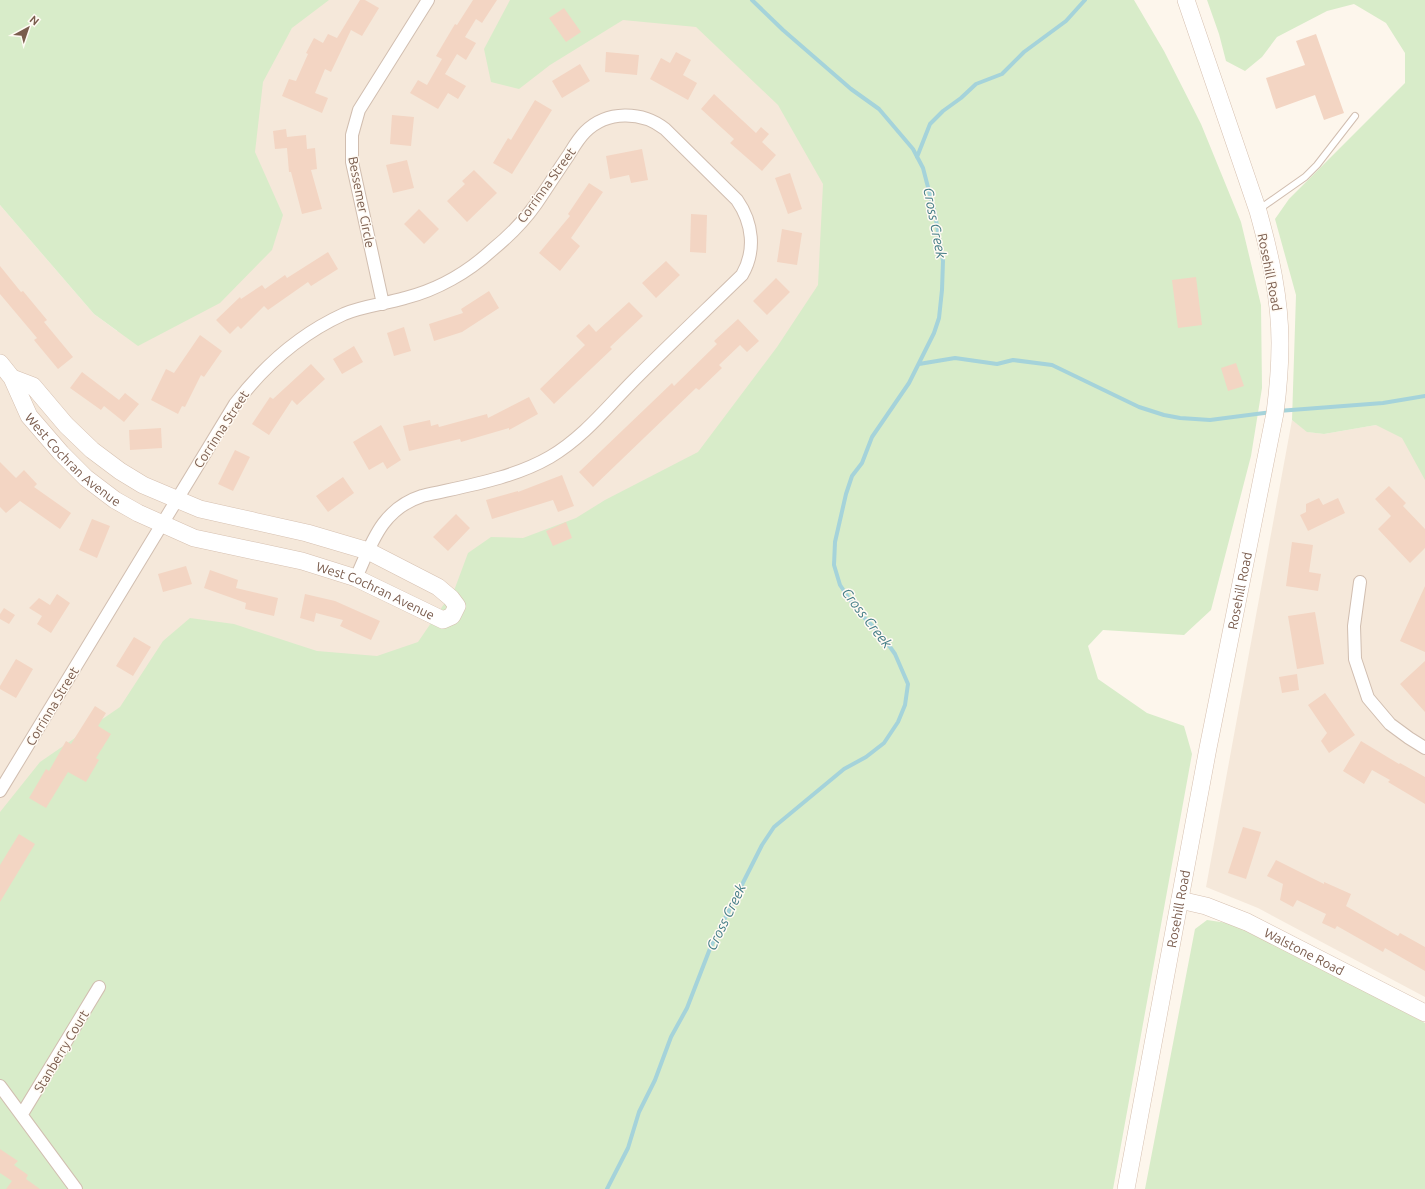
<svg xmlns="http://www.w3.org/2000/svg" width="1425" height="1189" font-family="Ubuntu,sans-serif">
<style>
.residential{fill:#f5e8da}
.green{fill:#d8ecc9}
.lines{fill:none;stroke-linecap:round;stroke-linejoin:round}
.stream{stroke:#a5d3da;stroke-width:4}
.building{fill:#f3d5c3}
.lane-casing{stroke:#d1beb0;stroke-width:8}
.street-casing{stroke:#d1beb0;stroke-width:14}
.secondary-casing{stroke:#d6c0b0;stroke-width:18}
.lane{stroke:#fff;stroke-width:6}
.street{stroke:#fff;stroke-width:12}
.secondary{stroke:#fff;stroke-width:17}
.labels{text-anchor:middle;stroke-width:3;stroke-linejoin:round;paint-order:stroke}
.street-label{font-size:13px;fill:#7a5c4d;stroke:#fffaf3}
.water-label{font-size:14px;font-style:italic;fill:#437c86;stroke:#fffaf3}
</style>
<rect width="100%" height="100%" fill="#fdf6ec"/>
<!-- residential -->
<path class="residential" d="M308 0H736L892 154 782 409 0 1189V205L94 314 117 331Z
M1292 420 1308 432 1324 434 1376 425 1425 431V997L1258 908 1206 887Z"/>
<!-- green -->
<path class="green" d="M0 0H329L292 28 263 82 255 152 283 215 272 250 220 303 138 346 94 314 0 205Z
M510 0H1134L1164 51 1201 124 1241 222 1261 305 1262 388 1251 456 1211 610 1184 635 1103 630 1088 646 1098 679 1147 713 1184 726 1192 754 1113 1189H0V812L40 762 120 707 163 641 190 618 234 624 317 651 377 656 418 642 455 588 468 553 491 537 523 538 576 518 605 500 698 452 777 347 818 285 823 184 778 105 696 27 623 20 550 65 519 89 491 82 484 49Z
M1207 0H1425V480L1402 438 1376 425 1324 434 1307 432 1292 420 1296 295 1275 219 1289 199 1405 83V53L1386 23 1354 4 1327 11 1277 37 1262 57 1245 71 1226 61 1219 34Z
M1207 920 1234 924 1253 932 1425 1023V1189H1145L1195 929Z"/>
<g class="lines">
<!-- stream -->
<path class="stream" d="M917 157 930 124 943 111 961 98 976 84 1002 74 1024 52 1066 21 1085 0
M919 364 955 358 997 364 1013 360 1052 365 1139 407 1164 415 1180 418 1210 420 1272 412
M1278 411 1383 403 1425 396
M607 1189 628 1148 639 1112 655 1080 671 1037 687 1008 711 946 762 845 774 827 844 769 866 757 884 743 898 722 905 705 908 684 895 654 883 637 857 610 840 585 834 565 835 542 846 494 852 476 862 463 872 437 909 383 934 333 939 318 942 290 943 261 935 214 923 168 913 149 879 109 851 89 783 30 752 0"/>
</g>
<!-- building -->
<path class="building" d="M360 0H365L379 8 362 36 351 30 331 72 325 69 315 93 328 98 322 113 282 96 289 79 296 81 308 54 306 53 314 38 323 43 328 34 337 38Z
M473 0H497L482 23 476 19 465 37 476 43 466 60 457 54 445 74 466 86 458 99 448 93 438 109 410 93 418 80 427 85 442 59 436 56 455 24 457 25Z
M564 8 581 32 566 42 549 18Z
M1316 34 1344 113 1324 120 1315 95 1276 109 1266 78 1305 65 1296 41Z
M606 52 639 55 637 75 605 72Z
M676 52 691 60 683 75 697 83 688 100 650 79 661 58 670 63Z
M580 64 590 81 562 98 552 81Z
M714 94 756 133 761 127 769 134 762 142 776 155 762 171 730 143 734 139 701 109Z
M535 100 552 110 512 174 493 163 508 138 511 140Z
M392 115 414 117 411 146 390 144Z
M286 129 287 137 306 135 307 149 315 148 317 169 311 170 322 209 302 214 291 172H289L287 148 275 149 273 131Z
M642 149 648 180 631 183 629 175 610 179 606 156Z
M407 160 414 188 393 193 386 165Z
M474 170 497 193 467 222 447 201 465 184 462 181Z
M790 173 802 209 788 214 775 178Z
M589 183 603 192 571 238 580 246 560 271 539 253 570 216 568 214Z
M419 209 439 229 424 244 404 224Z
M691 214 707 215 706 253 690 252Z
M782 229 802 233 797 265 777 262Z
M328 252 338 269 311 286 308 282 268 310 264 306 241 329 238 326 230 334 216 320 240 297 241 299 262 285 265 289 285 275 287 278Z
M666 261 680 275 656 298 642 283Z
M0 266 21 292 23 291 47 320 44 322 73 357 58 369 34 340 37 338 0 294Z
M1196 277 1202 325 1178 328 1172 280Z
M776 278 790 292 767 315 753 301Z
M489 291 499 308 462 332 434 341 429 324 463 313 461 309Z
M629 302 643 316 610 347 612 349 554 404 540 389 585 345 576 336 589 324 596 332Z
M738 319 759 341 747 352 740 345 719 365 722 368 699 390 696 388 593 487 579 472 672 383 674 386 717 344 714 341Z
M404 327 411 351 394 356 387 333Z
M200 335 222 351 204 377 201 375 185 407 182 406 178 414 151 400 166 369 174 373Z
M354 346 363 362 342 374 333 359Z
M1236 363 1244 386 1228 391 1221 368Z
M311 364 325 379 297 405 292 400 269 435 252 424 270 397 273 399Z
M82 372 119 400 125 393 139 404 124 422 104 406 101 410 70 388Z
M529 397 538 414 509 430V428L461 442 460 439 409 451 403 426 430 420 431 426 438 424 439 427 487 414 488 418Z
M381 425 401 460 387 469 383 462 369 470 353 442Z
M161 428 162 448 130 450 129 430Z
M235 450 250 457 233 491 218 484Z
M0 462 16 478 24 470 37 484 34 487 71 513 60 529 20 501 6 513 0 507Z
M562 475 574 506 558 512 553 500 492 519 486 500 518 491V492Z
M343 477 354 493 328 512 316 496Z
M1389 486 1406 503 1403 506 1425 529V548L1410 563 1378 529 1391 516 1375 499Z
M1319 498 1323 505 1338 498 1345 513 1308 531 1300 515 1306 512V504Z
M456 514 470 528 448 551 433 537Z
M92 519 110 526 97 558 79 550Z
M566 522 572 538 553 546 546 531Z
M1292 542 1313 545 1309 572 1321 574 1318 591 1286 586Z
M186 566 192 584 163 592 158 574Z
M210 570 238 580 236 588 278 598 274 616 245 609 246 603 204 588Z
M1425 586V652L1400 641Z
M57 594 70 603 51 633 37 624 42 616 29 608 39 598 50 605Z
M305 594 335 601 380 621 371 640 340 626 343 620 316 613 314 622 300 618Z
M4 608 15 615 9 624 0 619V614Z
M1315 612 1324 664 1297 669 1288 616Z
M134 637 151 647 133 676 116 666Z
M16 659 33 669 16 698 0 689V686Z
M1425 661V712L1400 684Z
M1297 674 1299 690 1282 693 1279 677Z
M1325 693 1355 735 1329 753 1321 741 1327 733 1308 705Z
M95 706 106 713 98 726 111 734 96 758 99 760 86 782 68 772 46 808 29 798 46 769 49 771 66 741 71 744Z
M1361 741 1399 764 1400 763 1425 777V804L1388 782 1390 780 1372 770 1364 784 1343 771Z
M1243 827 1261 832 1246 879 1228 873Z
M19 834 35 844 0 902V865Z
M1276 860 1324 884V882L1351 894 1346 906 1398 936 1400 933 1425 947V971L1385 948 1383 952 1337 926 1335 929 1322 923 1326 914 1297 900 1293 907 1280 900 1283 884 1267 876Z
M0 1149 18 1161 14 1165 28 1175 26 1179 40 1189H6L12 1181 0 1173Z"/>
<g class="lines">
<!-- lane casing -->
<g class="lane-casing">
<path id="lane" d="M1258 210 1305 177 1317 165 1355 116"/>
</g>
<!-- street casing -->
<g class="street-casing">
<path id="street" d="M383 304 352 162V135L359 110 428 0
M1360 582 1354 626 1355 659 1368 698 1390 724 1409 738 1425 748
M0 791 235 404C264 366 300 334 344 314 363 306 385 304 405 298 437 290 468 272 492 250 508 237 524 221 536 204 547 188 557 172 568 156 573 148 578 139 585 132 607 110 642 111 665 129L737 200C753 223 756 251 742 275 706 310 670 344 635 379 608 406 584 437 550 457 512 479 465 486 422 496 382 509 372 542 356 578
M0 1086 76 1189
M22 1114 99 987"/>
</g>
<!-- secondary casing -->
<g class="secondary-casing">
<g id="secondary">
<path id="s1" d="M0 363 12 378 29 416 61 453 86 478 115 500 138 513 194 538 302 561 356 578 443 620 452 616 457 606 451 598 438 587 368 551 307 533 200 509 143 485 120 471 92 450 66 425 33 386 12 378"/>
<path id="s2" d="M1180 900 1206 906 1247 922 1425 1013"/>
<path id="s3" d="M1126 1189 1208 748 1275 413C1278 390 1280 367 1280 343 1280 298 1270 254 1258 211L1186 0"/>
</g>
</g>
<!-- lane -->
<use href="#lane" class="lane"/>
<!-- street -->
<use href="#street" class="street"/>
<!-- secondary -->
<use href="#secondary" class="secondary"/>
</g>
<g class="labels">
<!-- street labels -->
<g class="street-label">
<text transform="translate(546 185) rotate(-54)" y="5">Corrinna Street</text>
<text transform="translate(362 202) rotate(79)" y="5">Bessemer Circle</text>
<text transform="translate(1270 272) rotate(79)" y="5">Rosehill Road</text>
<text transform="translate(221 429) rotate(-57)" y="5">Corrinna Street</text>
<text dy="5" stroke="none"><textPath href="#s1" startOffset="123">West Cochran Avenue</textPath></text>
<text dy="5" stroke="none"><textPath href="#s1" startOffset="459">West Cochran Avenue</textPath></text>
<text dy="5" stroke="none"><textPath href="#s3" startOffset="609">Rosehill Road</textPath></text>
<text transform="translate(52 706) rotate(-59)" y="5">Corrinna Street</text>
<text dy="5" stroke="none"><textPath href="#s3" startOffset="285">Rosehill Road</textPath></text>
<text dy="5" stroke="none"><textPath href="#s2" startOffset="135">Walstone Road</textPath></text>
<text transform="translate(61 1051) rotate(-59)" y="5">Stanberry Court</text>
</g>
<!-- water labels -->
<g class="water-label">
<text transform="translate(935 223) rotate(79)" y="5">Cross Creek</text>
<text transform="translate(867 618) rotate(52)" y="5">Cross Creek</text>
<text transform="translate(726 917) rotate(-64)" y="5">Cross Creek</text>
</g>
</g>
<!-- north arrow -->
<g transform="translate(28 28) rotate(40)" stroke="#fffaf3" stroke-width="3" paint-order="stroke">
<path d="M0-3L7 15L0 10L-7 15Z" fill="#7a5c4d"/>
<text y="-6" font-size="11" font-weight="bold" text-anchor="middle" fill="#7a5c4d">N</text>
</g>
</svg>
